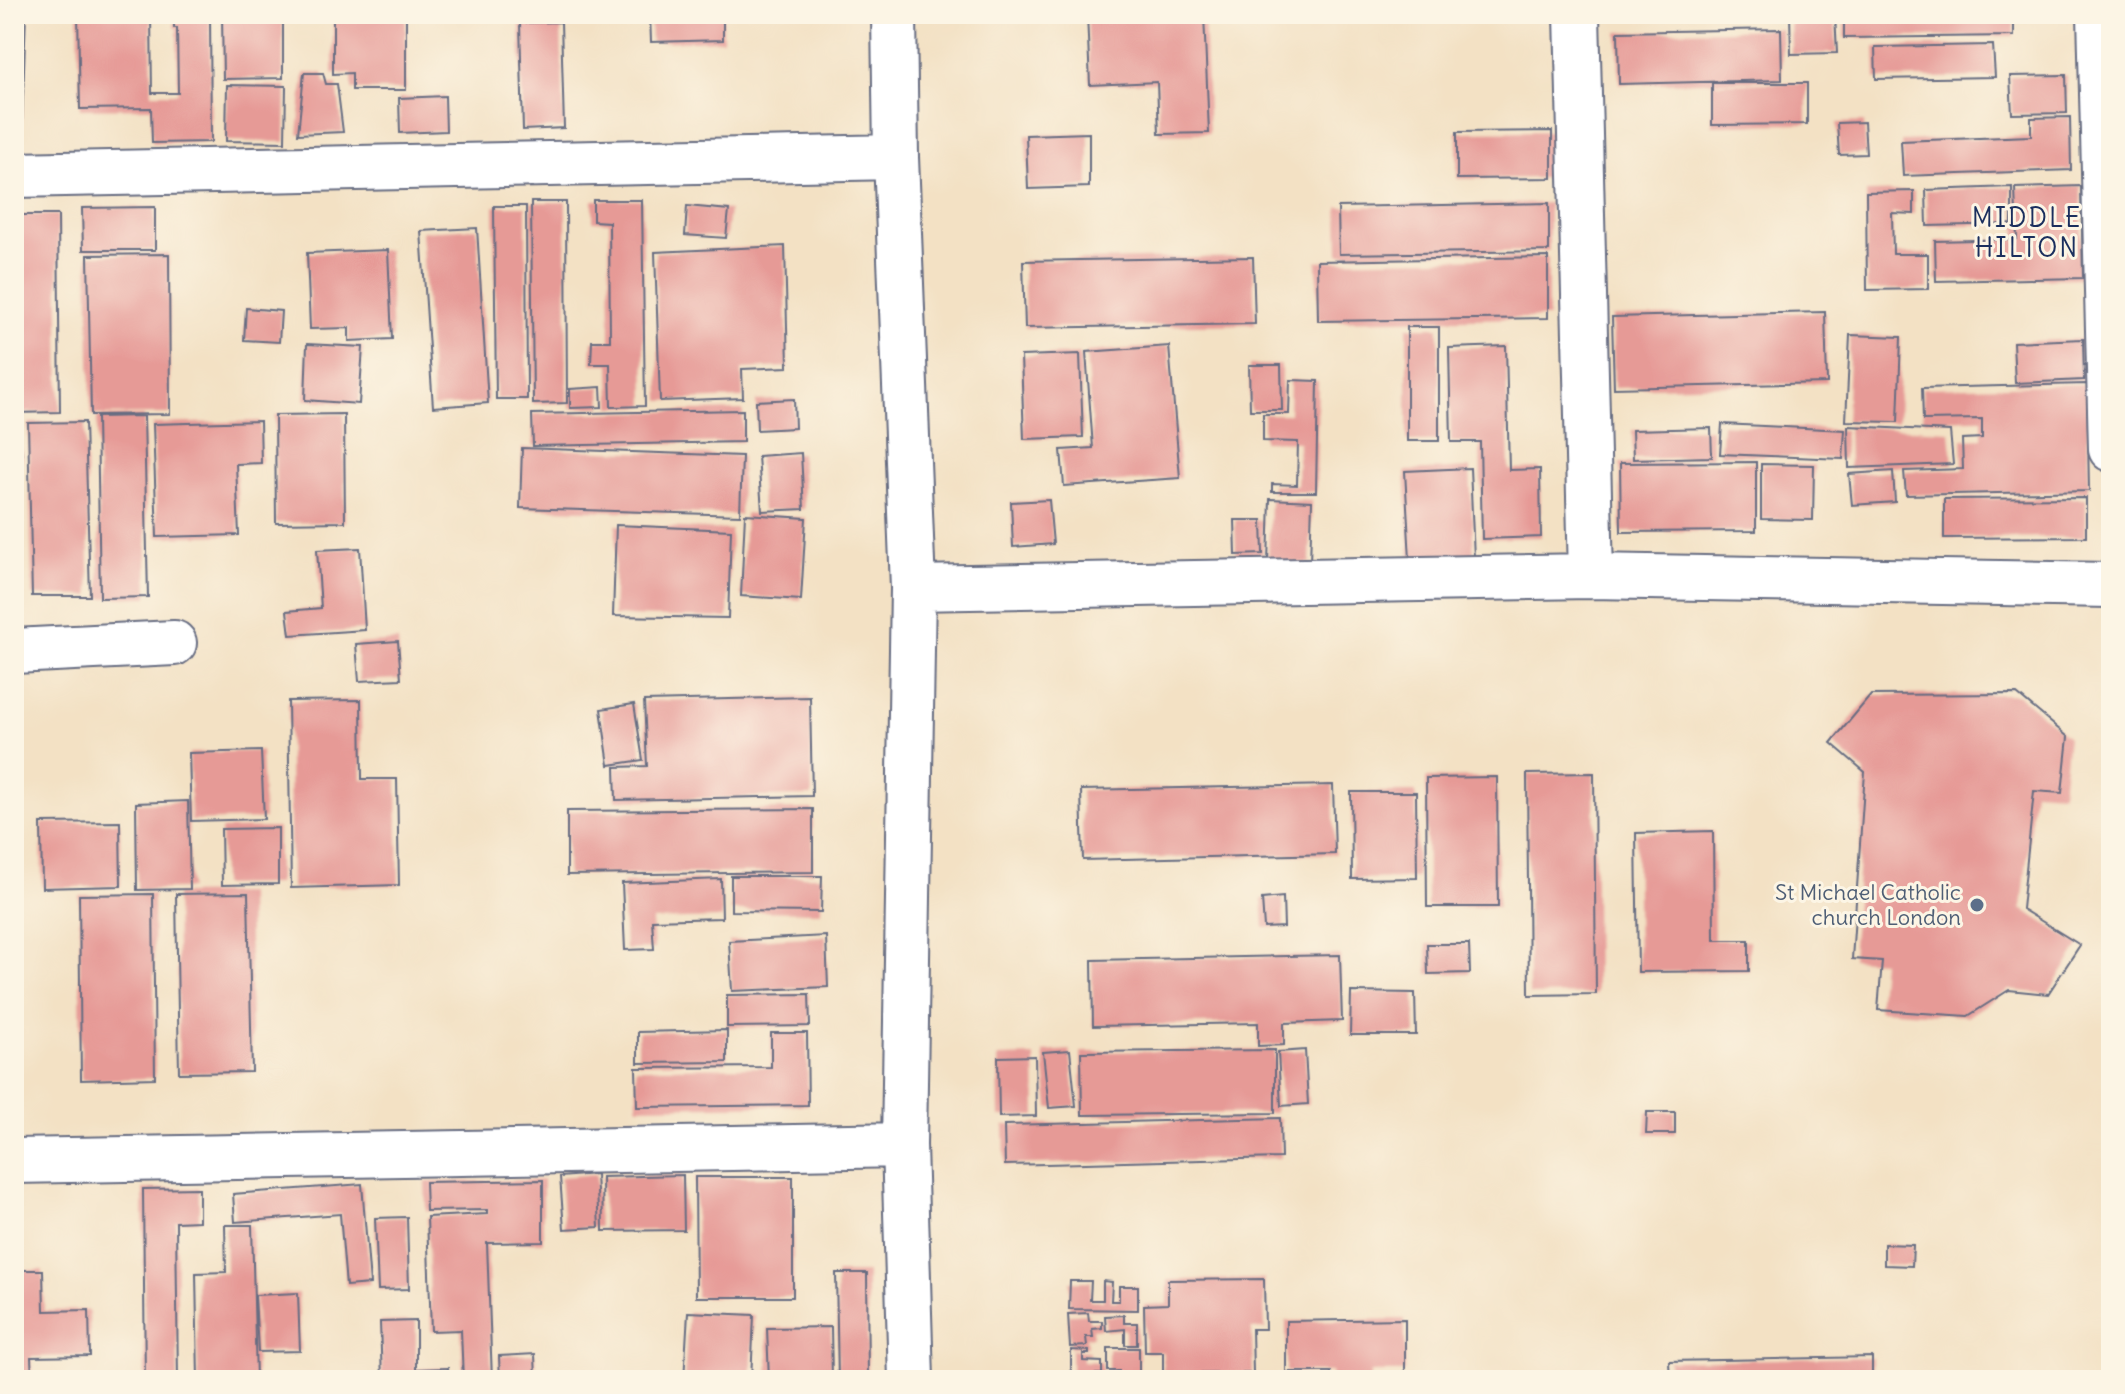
<svg xmlns="http://www.w3.org/2000/svg" width="2125" height="1394" font-family="Delius,sans-serif">
<style>
.building{fill:#e69a96}
.lines{fill:none;stroke-linecap:round;stroke-linejoin:round}
.street-casing{stroke:#676d82;stroke-width:48}
.street{stroke:#fff;stroke-width:44}
.service-dot{fill:#5c6f8a;stroke:#fcf5e5;stroke-width:3}
.labels{text-anchor:middle;stroke-width:6;stroke-linejoin:round;paint-order:stroke}
.service-label{font-size:22px;fill:#4e5e75;stroke:#fcf5e5;text-anchor:end}
.quarter-label{font-size:26px;letter-spacing:2px;fill:#1b2f5e;stroke:#fcf5e5}
</style>
<rect width="100%" height="100%" fill="#fcf5e5"/>
<filter id="ink" filterUnits="userSpaceOnUse"><feTurbulence type="fractalNoise" baseFrequency=".0125" numOctaves="2"/><feDisplacementMap in="SourceGraphic" scale="16" xChannelSelector="R" yChannelSelector="G"/><feConvolveMatrix kernelMatrix="1 2 1 2 8 2 1 2 1" color-interpolation-filters="sRGB"/></filter>
<filter id="wash" filterUnits="userSpaceOnUse"><feTurbulence type="fractalNoise" baseFrequency=".006" numOctaves="4" result="noise"/><feDisplacementMap in="SourceGraphic" scale="32" xChannelSelector="R" yChannelSelector="G"/><feGaussianBlur stdDeviation="1.8" result="paint"/><feColorMatrix in="noise" values="0 0 0 0 0 0 0 0 0 0 0 0 0 0 0 0 0 1.4 0 .05"/><feComposite in="paint" operator="in"/></filter>
<g filter="url(#wash)">
<rect width="100%" height="100%" fill="#f3e1c4"/>
<g id="blocks">
<!-- building -->
<path class="building" d="M14 14H26L21 152H14Z
M78 14H151L152 93H178L177 28H174V14H210L211 142 152 143 151 108 80 109Z
M222 14H283V78L223 79Z
M333 14H406V90H352V73L333 74Z
M650 14H723V40L651 42Z
M1087 14H1204L1209 133 1159 134 1157 82 1090 85Z
M1790 14H1835L1837 53 1791 54Z
M1844 14H2014V36L1844 38Z
M561 22 564 128 523 130 520 23Z
M1781 29 1782 80 1619 84 1618 32Z
M1993 45 1995 77 1876 79 1875 47Z
M304 73H323L326 84H337L343 132 298 134Z
M2066 75 2067 113 2012 114 2010 76Z
M1712 83H1807V124L1712 125Z
M227 85 286 86 285 142 226 141Z
M445 96 446 131 400 133 399 98Z
M2070 117 2071 170 1903 176 1901 141 2031 136V118Z
M1864 122 1866 154 1839 155 1837 123Z
M1552 131V178L1457 179V132Z
M1089 133V187L1028 189 1026 135Z
M2081 186 2083 278 1936 281 1935 241 2017 239 2015 188Z
M2012 187V224L1927 226 1926 190Z
M1914 191V214L1892 213 1893 254H1928V289L1867 290 1866 192Z
M593 200H642L645 406 611 407 610 364H591L592 341H610L609 222 593 221Z
M531 202H566L567 403 533 404Z
M1549 203V251L1339 254 1338 207Z
M494 206H526L527 399H496Z
M687 206 729 210 726 238 685 235Z
M155 207V250H83L82 208Z
M14 215H58L60 412 14 413Z
M477 228 488 403 433 407 421 231Z
M785 246 788 367 742 369 743 398 660 401 655 252Z
M388 250 392 339 349 341V328L310 329 307 253Z
M169 254 170 414 91 415 88 255Z
M1253 257 1255 324 1025 328 1023 261Z
M1548 257V318L1318 321 1317 261Z
M246 308 281 311 279 342 244 340Z
M1825 312 1827 383 1614 388 1612 317Z
M1407 327H1439V441H1407Z
M1850 335 1901 337 1898 422 1846 421Z
M2083 339 2084 380 2015 383 2013 342Z
M307 344 363 347 359 404 305 400Z
M1169 346 1180 478 1064 486 1061 450 1093 448 1086 352Z
M1506 346 1509 470 1540 469 1541 537 1482 539 1480 442H1451L1449 348Z
M1080 354 1083 437 1024 439 1021 356Z
M1249 365H1281L1282 410H1250Z
M1290 380 1318 381 1316 492H1272V484L1297 485 1298 442 1263 441V414H1289Z
M2087 384 2089 491 1906 495 1904 471 1963 469 1962 439 1982 438V419L1923 420 1922 388Z
M601 387 602 407 570 408V389Z
M794 399 795 428 757 430 756 401Z
M743 410V442L533 446 532 414Z
M344 414 345 522 276 523 275 415Z
M144 416 148 597 100 598 97 417Z
M14 418H19L22 462H14Z
M260 421 261 463 236 464 239 535 157 537 153 424Z
M85 422 90 596H32L28 423Z
M1722 424 1845 430 1843 459 1720 454Z
M1848 426 1950 431 1953 464 1849 468Z
M1711 428 1712 457 1633 459 1632 430Z
M522 448 742 456 740 515 520 508Z
M801 453 804 509 762 511 758 456Z
M1756 462V531L1621 532 1620 463Z
M1761 464 1814 465 1813 520 1761 519Z
M1470 468 1474 558 1410 560 1405 471Z
M1893 471 1895 502 1852 505 1849 474Z
M2086 498V537L1944 538V499Z
M1270 499 1312 501 1310 563H1268Z
M1049 500 1053 544 1013 547 1011 502Z
M745 514 806 518 801 600 741 596Z
M1235 520H1262L1263 554 1236 555Z
M616 525 731 530 728 618 613 616Z
M360 548 365 630 290 635 287 611 321 608 317 550Z
M398 641 401 679 359 681 356 644Z
M2017 694 2068 737 2062 793 2034 791 2022 909 2080 945 2048 994 2009 990 1968 1016 1878 1010 1882 961 1852 959 1865 772 1831 743 1871 695Z
M810 697 812 796 616 800 615 767 647 766 644 701Z
M361 700 362 779H397L399 885 291 888 288 701Z
M634 704 643 760 609 765 601 709Z
M261 751 264 819 191 821 189 753Z
M1594 773 1596 994 1529 995 1527 774Z
M1497 777 1498 907H1427L1426 778Z
M1333 785 1335 854 1083 860 1081 790Z
M1351 792H1416L1417 878 1352 879Z
M188 801 190 889 137 890 136 803Z
M813 809V872L567 875V811Z
M120 822 121 886 42 888 41 823Z
M278 828V884L222 885 221 829Z
M1713 831 1714 940H1749V971L1638 972 1636 833Z
M731 876H822L821 912 731 911Z
M721 879 722 918 652 920 654 949 625 950 622 883Z
M248 893 252 1072 179 1073 176 894Z
M153 894 155 1078 81 1080 79 895Z
M1283 897 1284 927 1264 928 1262 899Z
M826 936 828 987 732 991 729 941Z
M1427 944H1469L1470 973 1428 974Z
M1340 955 1342 1021 1284 1023V1045L1258 1046V1023L1093 1026 1092 960Z
M1351 992 1415 993 1416 1035H1350Z
M809 994 810 1026 727 1027V995Z
M727 1030V1062L638 1063V1032Z
M771 1033H807L808 1105 637 1107 636 1068 771 1067Z
M1070 1050 1076 1106 1049 1108 1043 1052Z
M1275 1050V1113L1082 1115 1081 1052Z
M1305 1050 1308 1104 1281 1106 1278 1052Z
M1035 1056 1036 1116 999 1117 998 1057Z
M1647 1112H1675V1134H1646Z
M1280 1118 1281 1158 1005 1165 1004 1125Z
M596 1174 599 1227 564 1229 560 1177Z
M683 1175 684 1230 603 1231 602 1177Z
M695 1177H793V1297H696Z
M543 1180V1242L487 1243 492 1380H463L461 1330 431 1331 427 1217 487 1214V1210L426 1211 425 1182Z
M362 1184 370 1284 346 1286 340 1214 235 1222 233 1194Z
M199 1188V1221L176 1222 178 1380H145L143 1189Z
M407 1217 409 1289 378 1290 375 1218Z
M225 1225H252L256 1380H198L196 1273 226 1272Z
M1884 1244 1913 1245 1912 1266 1884 1265Z
M14 1270H43L44 1311 89 1310 90 1356 31 1357 32 1380H14Z
M836 1273H867L868 1380H838Z
M1264 1279 1265 1329H1252L1253 1373 1163 1374V1352H1145L1144 1305 1168 1304V1280Z
M1070 1281H1091L1090 1300H1103V1281L1112 1282 1111 1301H1119V1286H1138V1310L1069 1309Z
M298 1293 300 1351 258 1352 255 1295Z
M688 1312 754 1315 751 1380H684Z
M1088 1313 1089 1321H1102V1328L1092 1329 1093 1337H1086L1087 1346 1070 1347 1068 1314Z
M1124 1315V1323H1137V1345H1125V1329L1106 1331 1105 1316Z
M1405 1319V1372H1370V1380H1332L1331 1372H1286V1321Z
M416 1321V1369L448 1368 449 1380H382L380 1322Z
M831 1327 832 1380H769L767 1328Z
M1108 1348H1139V1380H1119V1371H1108Z
M1071 1350 1089 1351V1354H1083V1361L1102 1362V1374H1091V1380H1071Z
M535 1354 536 1380H500L499 1356Z
M1872 1357V1380H1670L1669 1361Z"/>
</g>
</g>
<g filter="url(#ink)">
<use href="#blocks" fill-opacity="0" stroke="#676d82" stroke-width="2"/>
<g class="lines">
<!-- street casing -->
<g class="street-casing">
<path id="street" d="M894 14 896 157 913 588 904 1145 911 1380
M1577 14 1591 576
M2100 14 2111 449
M14 175 896 157
M913 588 1591 576 2111 585
M14 651 174 643
M14 1161 904 1145"/>
</g>
<!-- street -->
<use href="#street" class="street"/>
</g>
</g>
<!-- markers -->
<circle class="service-dot" cx="1977" cy="905" r="8"/>
<g class="labels">
<!-- service labels -->
<g class="service-label">
<text x="1961" y="900">St Michael Catholic<tspan x="1961" dy="25">church London</tspan></text>
</g>
<!-- quarter labels -->
<g class="quarter-label">
<text x="2027" y="227">MIDDLE<tspan x="2027" dy="30">HILTON</tspan></text>
</g>
</g>
<!-- margin -->
<rect width="2125" height="1394" fill="none" stroke="#fcf5e5" stroke-width="48"/>
</svg>
